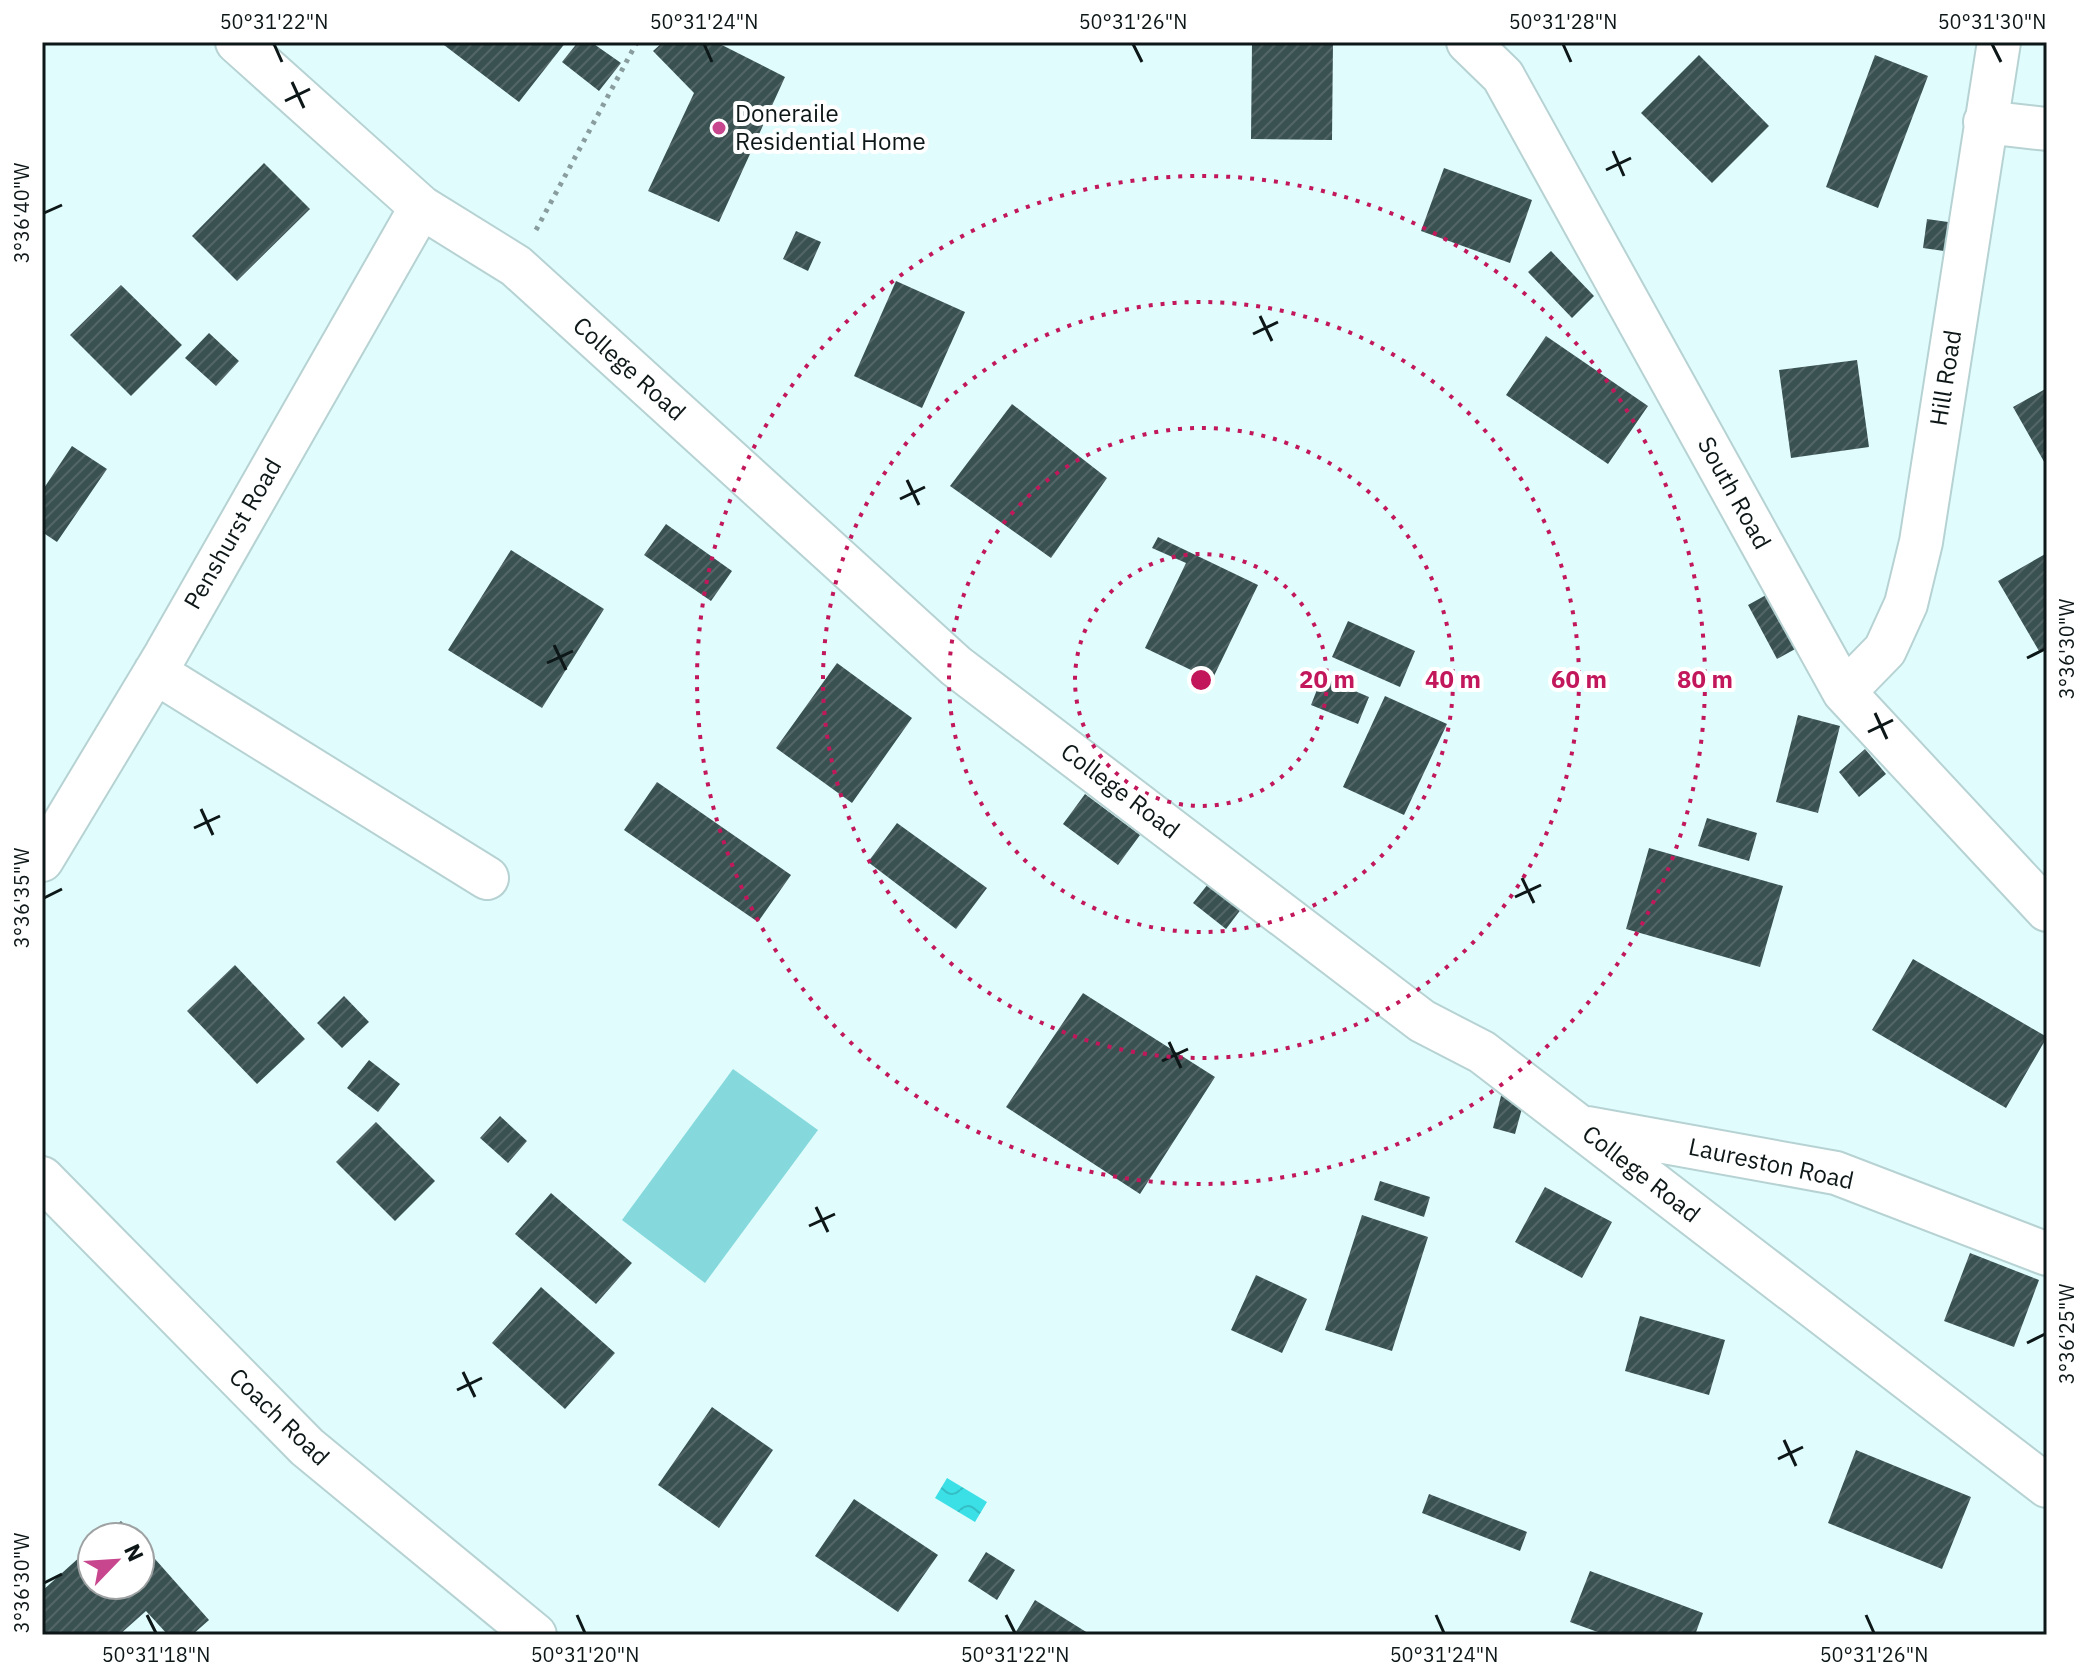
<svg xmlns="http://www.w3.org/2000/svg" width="2089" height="1677" font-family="'IBM Plex Sans',sans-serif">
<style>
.grass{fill:#85d9dc}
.water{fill:url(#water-waves)}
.building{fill:url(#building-hatch)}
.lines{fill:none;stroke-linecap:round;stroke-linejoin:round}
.minor-casing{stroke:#b7d2d3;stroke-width:46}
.path{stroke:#8a9d9e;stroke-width:5;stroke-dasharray:4 6;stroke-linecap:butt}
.minor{stroke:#fff;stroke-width:42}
.ticks{fill:none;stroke:#0e1718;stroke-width:3}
.ring{fill:none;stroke:#c2185b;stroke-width:4;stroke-dasharray:4 8}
.poi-dot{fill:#c7468e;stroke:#fff;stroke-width:3}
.labels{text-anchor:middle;stroke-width:8;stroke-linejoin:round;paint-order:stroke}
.poi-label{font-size:24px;fill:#0e1718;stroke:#fff;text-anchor:start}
.street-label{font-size:24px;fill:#0e1718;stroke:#fff}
.centre{fill:#c2185b;stroke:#fff;stroke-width:4}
.ring-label{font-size:24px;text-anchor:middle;font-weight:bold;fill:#c2185b;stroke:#fff;stroke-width:8;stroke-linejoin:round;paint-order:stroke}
.neatline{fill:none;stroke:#0e1718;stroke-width:3}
.ticks-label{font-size:20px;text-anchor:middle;fill:#0e1718}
</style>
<defs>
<pattern id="water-waves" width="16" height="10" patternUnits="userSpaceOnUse" patternTransform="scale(2)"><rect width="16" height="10" fill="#3be0e7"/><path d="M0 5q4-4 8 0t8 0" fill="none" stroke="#33bfc5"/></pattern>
<pattern id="building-hatch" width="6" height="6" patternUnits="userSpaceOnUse" patternTransform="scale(2)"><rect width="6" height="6" fill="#3a5152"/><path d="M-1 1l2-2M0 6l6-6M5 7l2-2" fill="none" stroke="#536667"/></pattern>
</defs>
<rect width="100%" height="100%" fill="#e1fcfd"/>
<!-- grass -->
<path class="grass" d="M733 1069 818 1130 705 1283 622 1220Z"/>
<!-- water -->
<path class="water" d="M947 1478 987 1502 975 1522 935 1498Z"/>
<!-- building -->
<path class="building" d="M440 42H566L519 102Z
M578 42H591L621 63 599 91 562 62Z
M663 42H716L785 77 719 222 648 191 694 93 653 51Z
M1252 42H1333L1332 140 1251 139Z
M1699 55 1769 126 1712 183 1641 113Z
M1875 55 1928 76 1878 208 1826 187Z
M264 163 310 209 237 281 192 236Z
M1444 168 1532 200 1510 263 1421 231Z
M1927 219 1962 224 1958 253 1923 248Z
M796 231 821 242 808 271 783 259Z
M1551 251 1594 296 1572 318 1528 272Z
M896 281 965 312 922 408 854 376Z
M121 285 182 345 131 396 70 335Z
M209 333 239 361 216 386 185 358Z
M1546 336 1648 406 1608 464 1506 395Z
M1857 360 1869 447 1791 458 1779 370Z
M2047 388V467L2013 407Z
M1012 404 1107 478 1051 558 950 486Z
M72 446 107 469 57 542 42 532V491Z
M666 524 732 571 711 601 644 555Z
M1158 537 1258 585 1212 680 1145 648 1186 563 1152 548Z
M511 550 604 609 542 708 448 650Z
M2047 553V647L2039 651 1998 581Z
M1777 589 1806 643 1777 659 1748 605Z
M1348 621 1415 651 1400 687 1332 657Z
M837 663 912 718 852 803 776 748Z
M1322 677 1369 697 1358 724 1311 705Z
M1385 696 1447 724 1404 815 1343 787Z
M1798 715 1840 726 1818 813 1776 802Z
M1865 749 1886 774 1859 797 1839 772Z
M657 782 791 875 758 922 624 830Z
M1085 794 1140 835 1118 865 1063 824Z
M1707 818 1757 833 1749 861 1698 846Z
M897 823 987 888 956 929 868 862Z
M1649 848 1783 886 1760 967 1626 929Z
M1208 884 1242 908 1226 929 1193 903Z
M1913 959 2047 1037 2006 1108 1872 1030Z
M235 965 305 1039 257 1084 187 1011Z
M1083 993 1215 1077 1140 1194 1006 1107Z
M344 996 369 1022 342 1048 317 1023Z
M369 1060 400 1084 378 1112 347 1088Z
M1504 1084 1527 1090 1515 1134 1493 1128Z
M500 1116 527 1141 508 1163 480 1138Z
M376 1122 435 1181 395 1221 336 1162Z
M1380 1181 1430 1197 1424 1217 1374 1200Z
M1545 1187 1612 1222 1582 1278 1515 1242Z
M551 1193 632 1263 596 1304 515 1234Z
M1362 1215 1428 1237 1392 1351 1325 1330Z
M1970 1253 2039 1280 2014 1347 1944 1321Z
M1256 1275 1307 1299 1282 1353 1231 1330Z
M541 1287 615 1353 565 1409 492 1343Z
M1640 1316 1725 1340 1709 1395 1625 1371Z
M712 1407 773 1450 719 1528 658 1485Z
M1856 1450 1971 1497 1942 1569 1828 1523Z
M1429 1494 1527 1532 1520 1551 1422 1513Z
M854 1499 938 1555 898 1612 815 1556Z
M121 1521 136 1537H103Z
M140 1542 209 1620 192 1635H168L146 1611 119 1635H42V1591L92 1546V1585H140Z
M986 1552 1015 1570 997 1600 968 1581Z
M1590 1571 1703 1613 1695 1635H1606L1570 1622Z
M1035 1600 1091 1635H1014Z"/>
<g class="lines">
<!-- minor casing -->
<g class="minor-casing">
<path id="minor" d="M237 42 421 207 516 266 956 666 1422 1021 1482 1052 2047 1486
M1468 42 1503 76 1844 692 2047 910
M1985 122 2047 129
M155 672 487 878
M1844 692 1885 650 1906 604 1921 542 1999 42
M42 860 166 654 421 207
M1587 1128 1836 1173 2047 1254
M42 1178 307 1447 535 1635"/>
</g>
<!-- path -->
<path class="path" d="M536 230 637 42"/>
<!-- minor -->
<use href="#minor" class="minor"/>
</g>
<!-- ticks -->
<path class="ticks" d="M274 44 282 62M704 44 712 62M1133 44 1142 62M1563 44 1571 62M1992 44 2001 62M292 82 304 108M285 101 310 89M1613 151 1624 176M1606 170 1631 158M44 213 62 205M1260 316 1272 341M1253 334 1278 322M907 480 919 505M900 499 925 487M554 645 566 670M2027 658 2045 649M547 663 573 651M1875 713 1887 739M1868 732 1893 720M201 809 213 835M194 828 220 816M1522 878 1534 903M1515 897 1541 885M44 898 62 889M1169 1042 1181 1068M1162 1061 1188 1049M816 1207 828 1232M809 1226 835 1214M2027 1343 2045 1334M463 1372 475 1397M457 1390 482 1378M1784 1440 1796 1466M1778 1459 1803 1447M44 1583 62 1574M147 1615 156 1633M577 1615 585 1633M1006 1615 1015 1633M1436 1615 1444 1633M1866 1615 1874 1633"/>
<!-- distance rings -->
<g class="ring">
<circle cx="1201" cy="680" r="126"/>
<circle cx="1201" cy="680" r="252"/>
<circle cx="1201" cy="680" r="378"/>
<circle cx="1201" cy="680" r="504"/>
</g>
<!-- markers -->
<circle class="poi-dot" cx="719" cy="128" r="8"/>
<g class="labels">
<!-- poi labels -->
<g class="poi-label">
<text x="735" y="122">Doneraile<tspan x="735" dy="28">Residential Home</tspan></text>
</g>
<!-- street labels -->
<g class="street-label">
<text transform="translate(629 369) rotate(42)" y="8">College Road</text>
<text transform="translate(1946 378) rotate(-81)" y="8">Hill Road</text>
<text transform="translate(1734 493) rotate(61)" y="8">South Road</text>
<text transform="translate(233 534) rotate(-60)" y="8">Penshurst Road</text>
<text transform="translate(1120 791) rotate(37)" y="8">College Road</text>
<text transform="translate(1771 1164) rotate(12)" y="8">Laureston Road</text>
<text transform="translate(1641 1174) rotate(38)" y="8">College Road</text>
<text transform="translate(279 1417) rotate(44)" y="8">Coach Road</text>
</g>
</g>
<circle cx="1201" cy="680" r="12" class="centre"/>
<g class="ring-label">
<text x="1327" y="688">20 m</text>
<text x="1453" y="688">40 m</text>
<text x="1579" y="688">60 m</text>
<text x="1705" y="688">80 m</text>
</g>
<!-- border -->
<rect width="2089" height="1677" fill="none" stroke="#ffffff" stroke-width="88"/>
<!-- north arrow -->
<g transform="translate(116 1561) rotate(65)"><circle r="38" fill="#ffffff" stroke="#9fa2a3" stroke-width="2"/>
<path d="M0-6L14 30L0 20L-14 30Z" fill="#c7468e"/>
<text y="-12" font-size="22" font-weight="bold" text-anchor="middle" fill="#0e1718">N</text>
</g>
<rect x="44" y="44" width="2001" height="1589" class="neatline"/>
<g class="ticks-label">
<text x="274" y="29">50°31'22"N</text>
<text x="704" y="29">50°31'24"N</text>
<text x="1133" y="29">50°31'26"N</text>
<text x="1563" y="29">50°31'28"N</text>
<text x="1992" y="29">50°31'30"N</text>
<text transform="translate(22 213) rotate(-90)" y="7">3°36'40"W</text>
<text transform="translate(2067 649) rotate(-90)" y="7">3°36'30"W</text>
<text transform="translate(22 898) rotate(-90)" y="7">3°36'35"W</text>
<text transform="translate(2067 1334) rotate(-90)" y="7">3°36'25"W</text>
<text transform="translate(22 1583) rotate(-90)" y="7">3°36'30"W</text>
<text x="156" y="1662">50°31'18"N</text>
<text x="585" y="1662">50°31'20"N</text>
<text x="1015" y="1662">50°31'22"N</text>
<text x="1444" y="1662">50°31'24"N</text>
<text x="1874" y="1662">50°31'26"N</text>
</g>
</svg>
